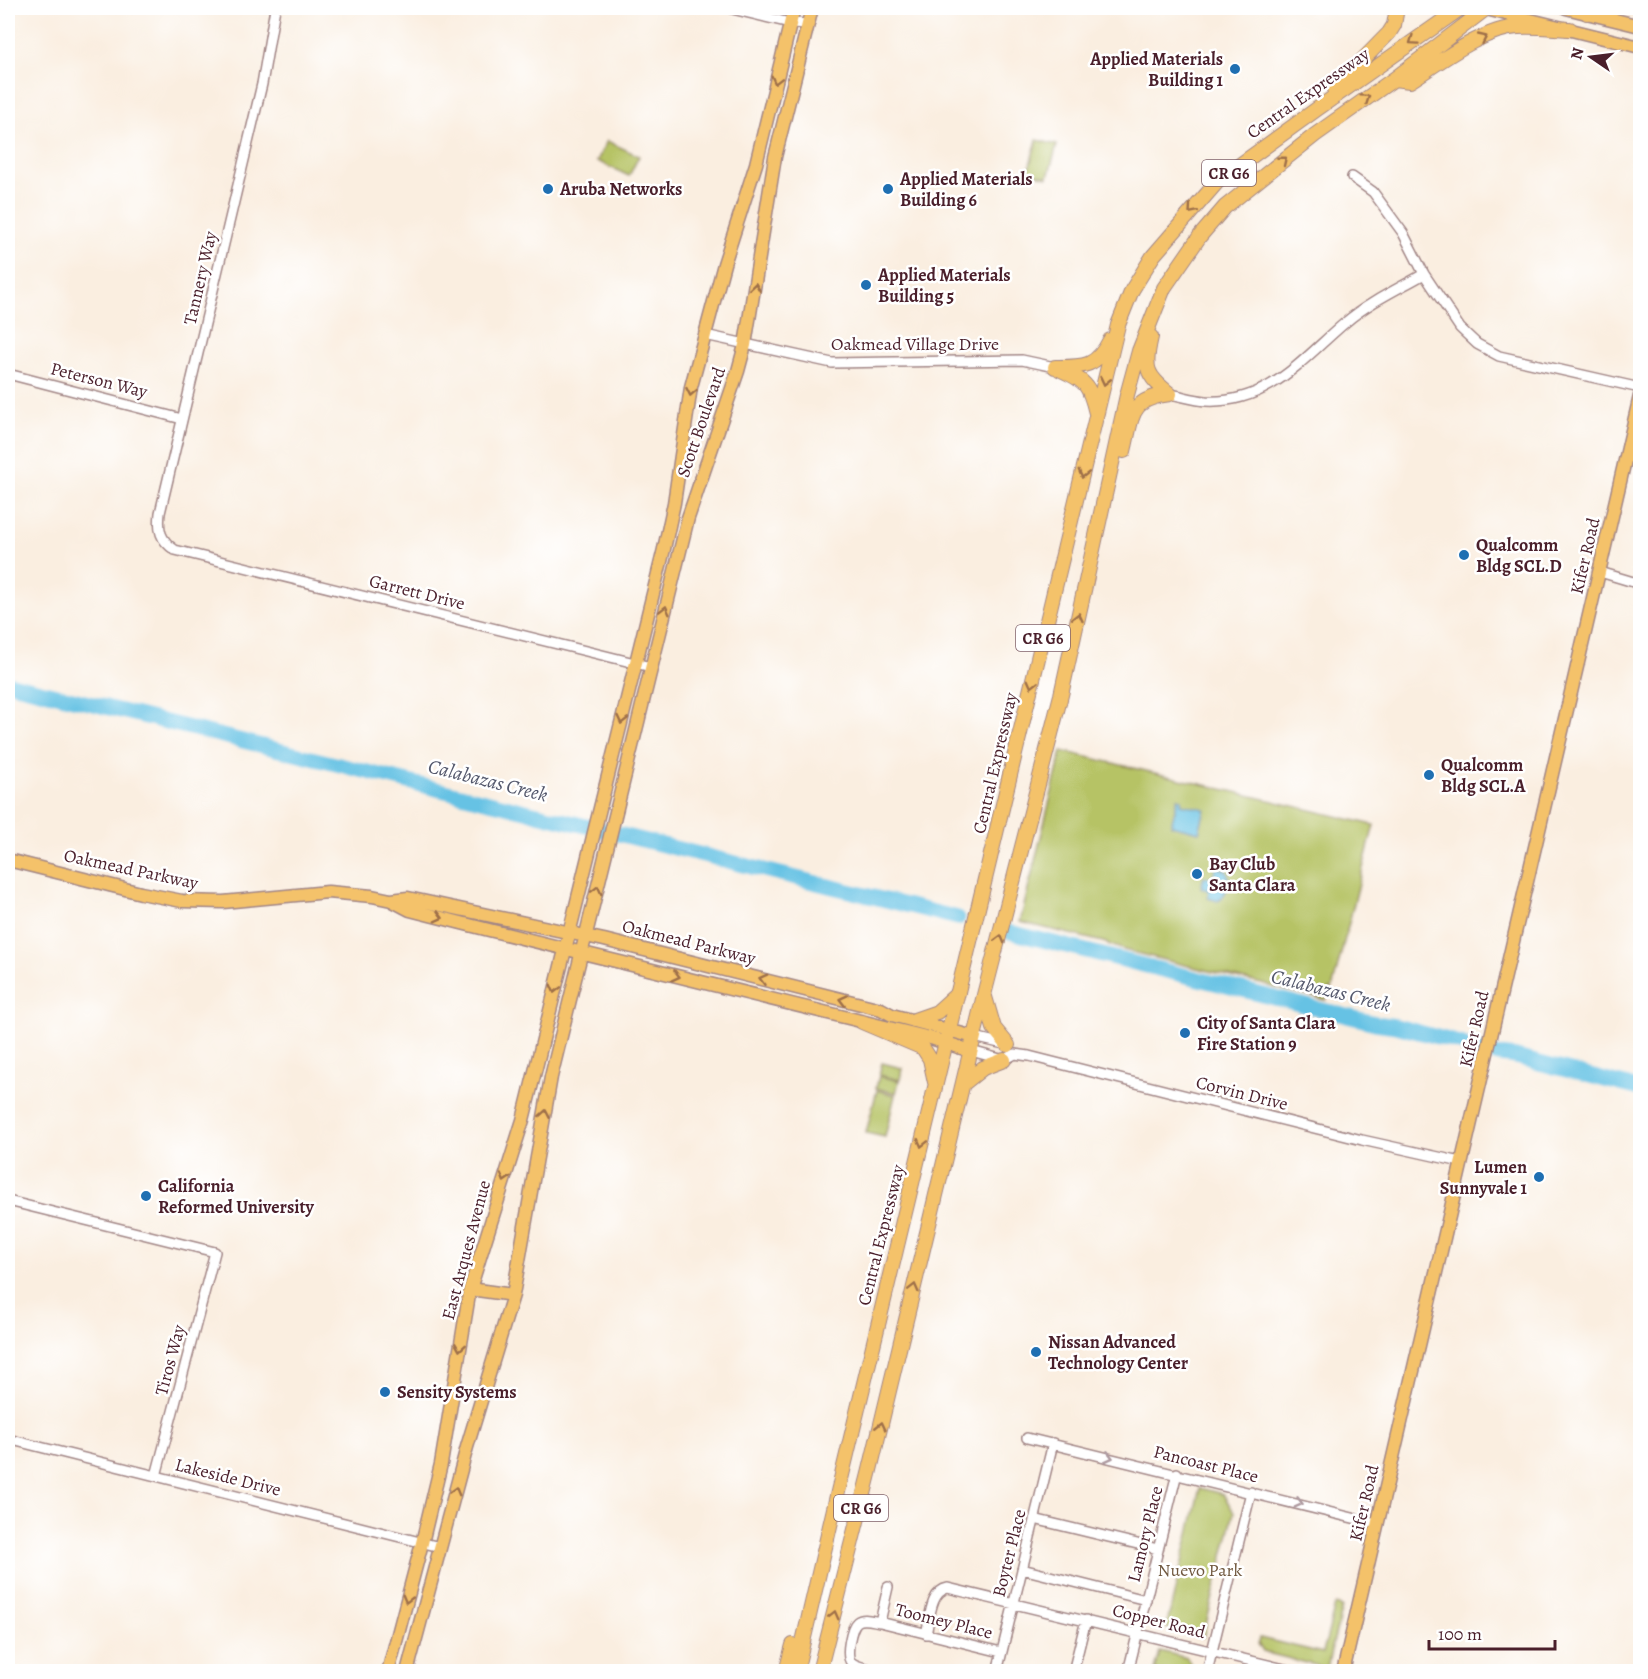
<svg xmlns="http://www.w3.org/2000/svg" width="1648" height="1679" font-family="Alegreya,serif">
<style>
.green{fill:#b6c365;stroke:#807148;stroke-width:1.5}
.water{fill:#66c2e4;stroke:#587088;stroke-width:1.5}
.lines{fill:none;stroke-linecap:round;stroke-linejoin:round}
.river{stroke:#66c2e4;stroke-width:15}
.minor-casing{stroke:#a28686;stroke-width:12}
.major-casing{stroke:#a28686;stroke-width:15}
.highway-casing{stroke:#a28686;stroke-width:16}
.minor{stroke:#fff;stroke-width:9}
.major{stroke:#f4c26a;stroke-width:12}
.highway{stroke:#f4c26a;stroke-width:14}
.oneway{stroke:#9f704a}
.oneway2{stroke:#ae9aa0}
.poi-dot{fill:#1f6fb2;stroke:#fff;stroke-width:2}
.labels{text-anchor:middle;stroke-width:5;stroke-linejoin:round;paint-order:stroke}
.shield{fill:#fff;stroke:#80626b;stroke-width:1.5}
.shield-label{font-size:16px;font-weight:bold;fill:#4a1f2b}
.poi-label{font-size:18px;font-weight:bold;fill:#4a1f2b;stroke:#fff;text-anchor:start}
.street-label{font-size:18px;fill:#4a1f2b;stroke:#fff}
.park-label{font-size:18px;fill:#70583f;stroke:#fff}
.water-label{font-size:20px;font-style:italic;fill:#54586c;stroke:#fff}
</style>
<rect width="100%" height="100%" fill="#fff"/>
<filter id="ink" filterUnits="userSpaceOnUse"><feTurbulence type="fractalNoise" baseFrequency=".0167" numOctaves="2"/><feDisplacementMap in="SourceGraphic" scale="12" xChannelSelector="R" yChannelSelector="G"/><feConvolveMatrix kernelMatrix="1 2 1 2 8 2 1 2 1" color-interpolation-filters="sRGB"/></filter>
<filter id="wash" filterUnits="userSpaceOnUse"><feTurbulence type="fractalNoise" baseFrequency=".008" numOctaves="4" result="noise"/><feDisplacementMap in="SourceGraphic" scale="24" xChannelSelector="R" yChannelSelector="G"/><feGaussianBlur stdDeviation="1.35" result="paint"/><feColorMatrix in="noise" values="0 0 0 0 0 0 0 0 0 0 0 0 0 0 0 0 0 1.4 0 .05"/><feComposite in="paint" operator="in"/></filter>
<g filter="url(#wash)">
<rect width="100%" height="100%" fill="#faeee0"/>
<!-- green -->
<path class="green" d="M1037 140 1057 145 1048 177 1028 172Z
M607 141 639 156 629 176 597 161Z
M1062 751 1374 825 1332 989H1329L1326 1000 1124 950 1103 942 1020 922Z
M882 1063 902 1068 900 1080 879 1075Z
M879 1076 899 1081 896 1093 876 1088Z
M877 1090 895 1095 885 1137 866 1133Z
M1200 1488 1223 1494 1234 1512 1203 1637 1166 1628Z
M1335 1605 1342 1607 1327 1668 1263 1652 1258 1644 1260 1638 1323 1653Z
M1160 1651 1187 1658 1194 1671H1155Z"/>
<!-- water -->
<path class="water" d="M1178 798 1182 799 1181 804 1205 809 1199 832 1171 825Z
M1216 867 1226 870C1232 881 1228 892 1218 901L1208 898 1209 891 1201 887 1204 877H1213Z"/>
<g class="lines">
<!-- river -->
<path class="river" d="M8 683 958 918
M1010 932 1375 1023 1396 1026 1460 1043 1477 1050 1499 1055 1516 1057 1640 1089"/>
</g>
</g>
<g filter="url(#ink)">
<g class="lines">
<!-- minor casing -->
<g class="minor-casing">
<path id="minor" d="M275 8 262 84 160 513C158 530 160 540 175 550L651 667
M728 8 790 23 808 24
M1352 177 1373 192 1403 233 1424 274 1460 328 1477 344 1499 356 1640 388
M705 335 832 363 1022 360 1055 367
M8 374 182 419
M1170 394C1182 396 1194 400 1206 401 1269 404 1302 359 1346 322 1368 303 1398 289 1424 274
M1600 572 1640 584
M974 1037 1008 1045
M971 1051 1004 1060 1015 1054 1029 1056 1362 1140 1461 1162
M8 1201 215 1252 156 1476
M1027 1438 1377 1524
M8 1439 440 1547
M1034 1519 1158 1549
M1022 1569 1146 1600
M880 1622 888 1587
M926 1634C930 1619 930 1591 948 1588L1297 1672
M882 1672C874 1669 857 1668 851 1662 845 1656 851 1627 857 1622 863 1617 873 1621 880 1622L1001 1652
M997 1672 1053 1443
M1073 1672 1086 1620
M1128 1672 1177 1473
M1207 1672 1251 1492"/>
</g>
<!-- major casing -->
<g class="major-casing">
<path id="major" d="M1482 8 1640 47
M1566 8 1640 26
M8 860 141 893 182 901 223 902 328 892 372 896 391 900 410 910 489 930 934 1039 971 1051
M391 900 408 898 604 940 881 1009 892 1015 974 1037
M470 1289 513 1295
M388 1672 422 1543 441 1464 470 1289 523 1120 664 549 674 503 691 387 724 264 756 164 794 8
M407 1672 467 1447 513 1295 551 1077 688 518 738 371 745 345 775 157 812 8
M1343 1672 1640 396"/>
</g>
<!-- highway casing -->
<g class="highway-casing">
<path id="highway" d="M1586 8 1587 13
M1394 79 1410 81C1440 62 1482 29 1518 27 1535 26 1553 28 1570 29
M1334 89 1389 33 1394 25 1397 8
M1151 337C1144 367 1145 375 1170 394
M1055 367C1083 367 1096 368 1110 340
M1059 369C1086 381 1089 384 1096 413
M1124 451C1133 415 1129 399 1170 394
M985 997 994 1028 1008 1045
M914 1020 937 1012 958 993
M862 1022 923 1048 930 1059 935 1082
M963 1084 983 1068 1004 1060
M609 1672 629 1669 639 1672
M786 1672 793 1645
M796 1672 836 1500 1118 325 1132 290 1153 256 1219 180 1317 109 1461 8
M819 1672 870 1470 984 995 1061 695 1127 395 1139 351 1164 288 1200 236 1225 207 1315 135 1394 79 1487 8"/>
</g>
<!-- minor -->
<use href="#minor" class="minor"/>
<!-- major -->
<use href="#major" class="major"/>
<!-- highway -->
<use href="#highway" class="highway"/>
</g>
<!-- one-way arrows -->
<defs><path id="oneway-chevron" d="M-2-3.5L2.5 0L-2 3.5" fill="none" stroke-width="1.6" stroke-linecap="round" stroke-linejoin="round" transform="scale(1.5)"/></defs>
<g class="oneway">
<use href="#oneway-chevron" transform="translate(1483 38) rotate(-25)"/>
<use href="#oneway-chevron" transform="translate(1413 41) rotate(145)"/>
<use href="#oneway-chevron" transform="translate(776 80) rotate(104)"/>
<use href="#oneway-chevron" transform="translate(1366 98) rotate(-34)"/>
<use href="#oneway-chevron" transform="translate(1283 160) rotate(-39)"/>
<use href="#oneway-chevron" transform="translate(1192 210) rotate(131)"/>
<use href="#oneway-chevron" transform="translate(755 287) rotate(-82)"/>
<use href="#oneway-chevron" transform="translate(1105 381) rotate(103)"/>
<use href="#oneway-chevron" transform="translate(691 392) rotate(101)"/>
<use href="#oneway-chevron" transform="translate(1083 474) rotate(104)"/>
<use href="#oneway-chevron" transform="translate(665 610) rotate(-76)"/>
<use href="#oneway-chevron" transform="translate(1078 617) rotate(-77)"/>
<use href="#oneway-chevron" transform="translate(1032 684) rotate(104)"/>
<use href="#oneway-chevron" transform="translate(622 720) rotate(103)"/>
<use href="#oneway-chevron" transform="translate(597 890) rotate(-76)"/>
<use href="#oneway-chevron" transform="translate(439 917) rotate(15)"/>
<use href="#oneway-chevron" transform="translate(1000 939) rotate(-75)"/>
<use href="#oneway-chevron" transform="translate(676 976) rotate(14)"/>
<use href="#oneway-chevron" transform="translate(763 979) rotate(-165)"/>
<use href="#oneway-chevron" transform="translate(555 989) rotate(104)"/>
<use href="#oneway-chevron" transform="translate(843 1000) rotate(-166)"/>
<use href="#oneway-chevron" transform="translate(545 1114) rotate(-80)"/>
<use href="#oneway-chevron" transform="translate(922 1143) rotate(104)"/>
<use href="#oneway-chevron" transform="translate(505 1178) rotate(107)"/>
<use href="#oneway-chevron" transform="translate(914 1288) rotate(-76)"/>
<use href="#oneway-chevron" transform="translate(460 1347) rotate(99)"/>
<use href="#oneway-chevron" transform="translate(881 1426) rotate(-77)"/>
<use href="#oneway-chevron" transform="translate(455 1491) rotate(-75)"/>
<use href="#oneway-chevron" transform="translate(407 1599) rotate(105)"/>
<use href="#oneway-chevron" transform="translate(834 1615) rotate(-76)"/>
</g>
<g class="oneway2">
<use href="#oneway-chevron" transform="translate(1109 1457) rotate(14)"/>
<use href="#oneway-chevron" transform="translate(1299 1503) rotate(15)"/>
</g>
</g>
<!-- markers -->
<g class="poi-dot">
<circle cx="1235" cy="69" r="6"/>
<circle cx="548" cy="189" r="6"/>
<circle cx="888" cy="189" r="6"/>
<circle cx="866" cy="285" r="6"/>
<circle cx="1464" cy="555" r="6"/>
<circle cx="1429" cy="775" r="6"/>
<circle cx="1197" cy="874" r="6"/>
<circle cx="1185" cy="1033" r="6"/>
<circle cx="1539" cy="1177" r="6"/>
<circle cx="146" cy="1196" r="6"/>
<circle cx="1036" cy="1352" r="6"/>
<circle cx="385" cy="1392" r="6"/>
</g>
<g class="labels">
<!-- shield labels -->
<g class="shield">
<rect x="1202" y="160" width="54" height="26" rx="4.5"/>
<rect x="1016" y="625" width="54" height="26" rx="4.5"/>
<rect x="834" y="1495" width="54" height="26" rx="4.5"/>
</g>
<g class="shield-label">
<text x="1229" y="179">CR G6</text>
<text x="1043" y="644">CR G6</text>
<text x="861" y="1514">CR G6</text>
</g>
<!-- poi labels -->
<g class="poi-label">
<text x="1223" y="65" text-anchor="end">Applied Materials<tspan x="1223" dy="21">Building 1</tspan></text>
<text x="900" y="185">Applied Materials<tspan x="900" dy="21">Building 6</tspan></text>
<text x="560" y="195">Aruba Networks</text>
<text x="878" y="281">Applied Materials<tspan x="878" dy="21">Building 5</tspan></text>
<text x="1476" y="551">Qualcomm<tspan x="1476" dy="21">Bldg SCL.D</tspan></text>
<text x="1441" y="771">Qualcomm<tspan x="1441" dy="21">Bldg SCL.A</tspan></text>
<text x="1209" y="870">Bay Club<tspan x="1209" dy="21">Santa Clara</tspan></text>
<text x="1197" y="1029">City of Santa Clara<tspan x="1197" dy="21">Fire Station 9</tspan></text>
<text x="1527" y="1173" text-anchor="end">Lumen<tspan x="1527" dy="21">Sunnyvale 1</tspan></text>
<text x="158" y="1192">California<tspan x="158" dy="21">Reformed University</tspan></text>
<text x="1048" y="1348">Nissan Advanced<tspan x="1048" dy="21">Technology Center</tspan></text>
<text x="397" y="1398">Sensity Systems</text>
</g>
<!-- street labels -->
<g class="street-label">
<text transform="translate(1308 93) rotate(-35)" y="6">Central Expressway</text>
<text transform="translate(200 278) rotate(-77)" y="6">Tannery Way</text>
<text x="915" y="350">Oakmead Village Drive</text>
<text transform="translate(99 380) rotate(14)" y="6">Peterson Way</text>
<text transform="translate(701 422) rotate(-71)" y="6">Scott Boulevard</text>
<text transform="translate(1585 556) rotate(-77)" y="6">Kifer Road</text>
<text transform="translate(417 592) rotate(14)" y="6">Garrett Drive</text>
<text transform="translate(995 763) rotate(-77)" y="6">Central Expressway</text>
<text transform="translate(131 869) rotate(12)" y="6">Oakmead Parkway</text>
<text transform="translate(689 942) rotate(14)" y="6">Oakmead Parkway</text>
<text transform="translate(1474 1029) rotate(-77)" y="6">Kifer Road</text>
<text transform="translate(1242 1093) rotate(14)" y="6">Corvin Drive</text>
<text transform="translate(881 1235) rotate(-76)" y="6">Central Expressway</text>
<text transform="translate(466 1250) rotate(-75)" y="6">East Arques Avenue</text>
<text transform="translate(170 1360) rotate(-75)" y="6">Tiros Way</text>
<text transform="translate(1206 1464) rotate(14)" y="6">Pancoast Place</text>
<text transform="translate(228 1477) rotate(14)" y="6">Lakeside Drive</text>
<text transform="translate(1364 1503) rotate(-77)" y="6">Kifer Road</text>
<text transform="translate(1145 1534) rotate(-76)" y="6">Lamory Place</text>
<text transform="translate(1009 1553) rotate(-76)" y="6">Boyter Place</text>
<text transform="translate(944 1621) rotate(14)" y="6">Toomey Place</text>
<text transform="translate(1159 1621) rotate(14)" y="6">Copper Road</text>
</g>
<!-- park labels -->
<g class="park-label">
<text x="1200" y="1576">Nuevo Park</text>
</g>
<!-- water labels -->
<g class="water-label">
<text transform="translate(488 780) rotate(14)" y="7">Calabazas Creek</text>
<text transform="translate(1331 990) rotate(14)" y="7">Calabazas Creek</text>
</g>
</g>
<!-- margin -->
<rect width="1648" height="1679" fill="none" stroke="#fff" stroke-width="30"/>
<!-- north arrow -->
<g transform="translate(1591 57) rotate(284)" stroke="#ffffff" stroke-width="4.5" paint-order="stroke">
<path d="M0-4.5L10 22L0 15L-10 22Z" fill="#4a1f2b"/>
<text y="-9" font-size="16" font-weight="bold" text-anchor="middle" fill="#4a1f2b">N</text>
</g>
<!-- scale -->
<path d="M1429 1640v9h126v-9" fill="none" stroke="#4a1f2b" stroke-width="3"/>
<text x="1438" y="1640" font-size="18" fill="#4a1f2b" stroke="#ffffff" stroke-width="4.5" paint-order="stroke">100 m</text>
</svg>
